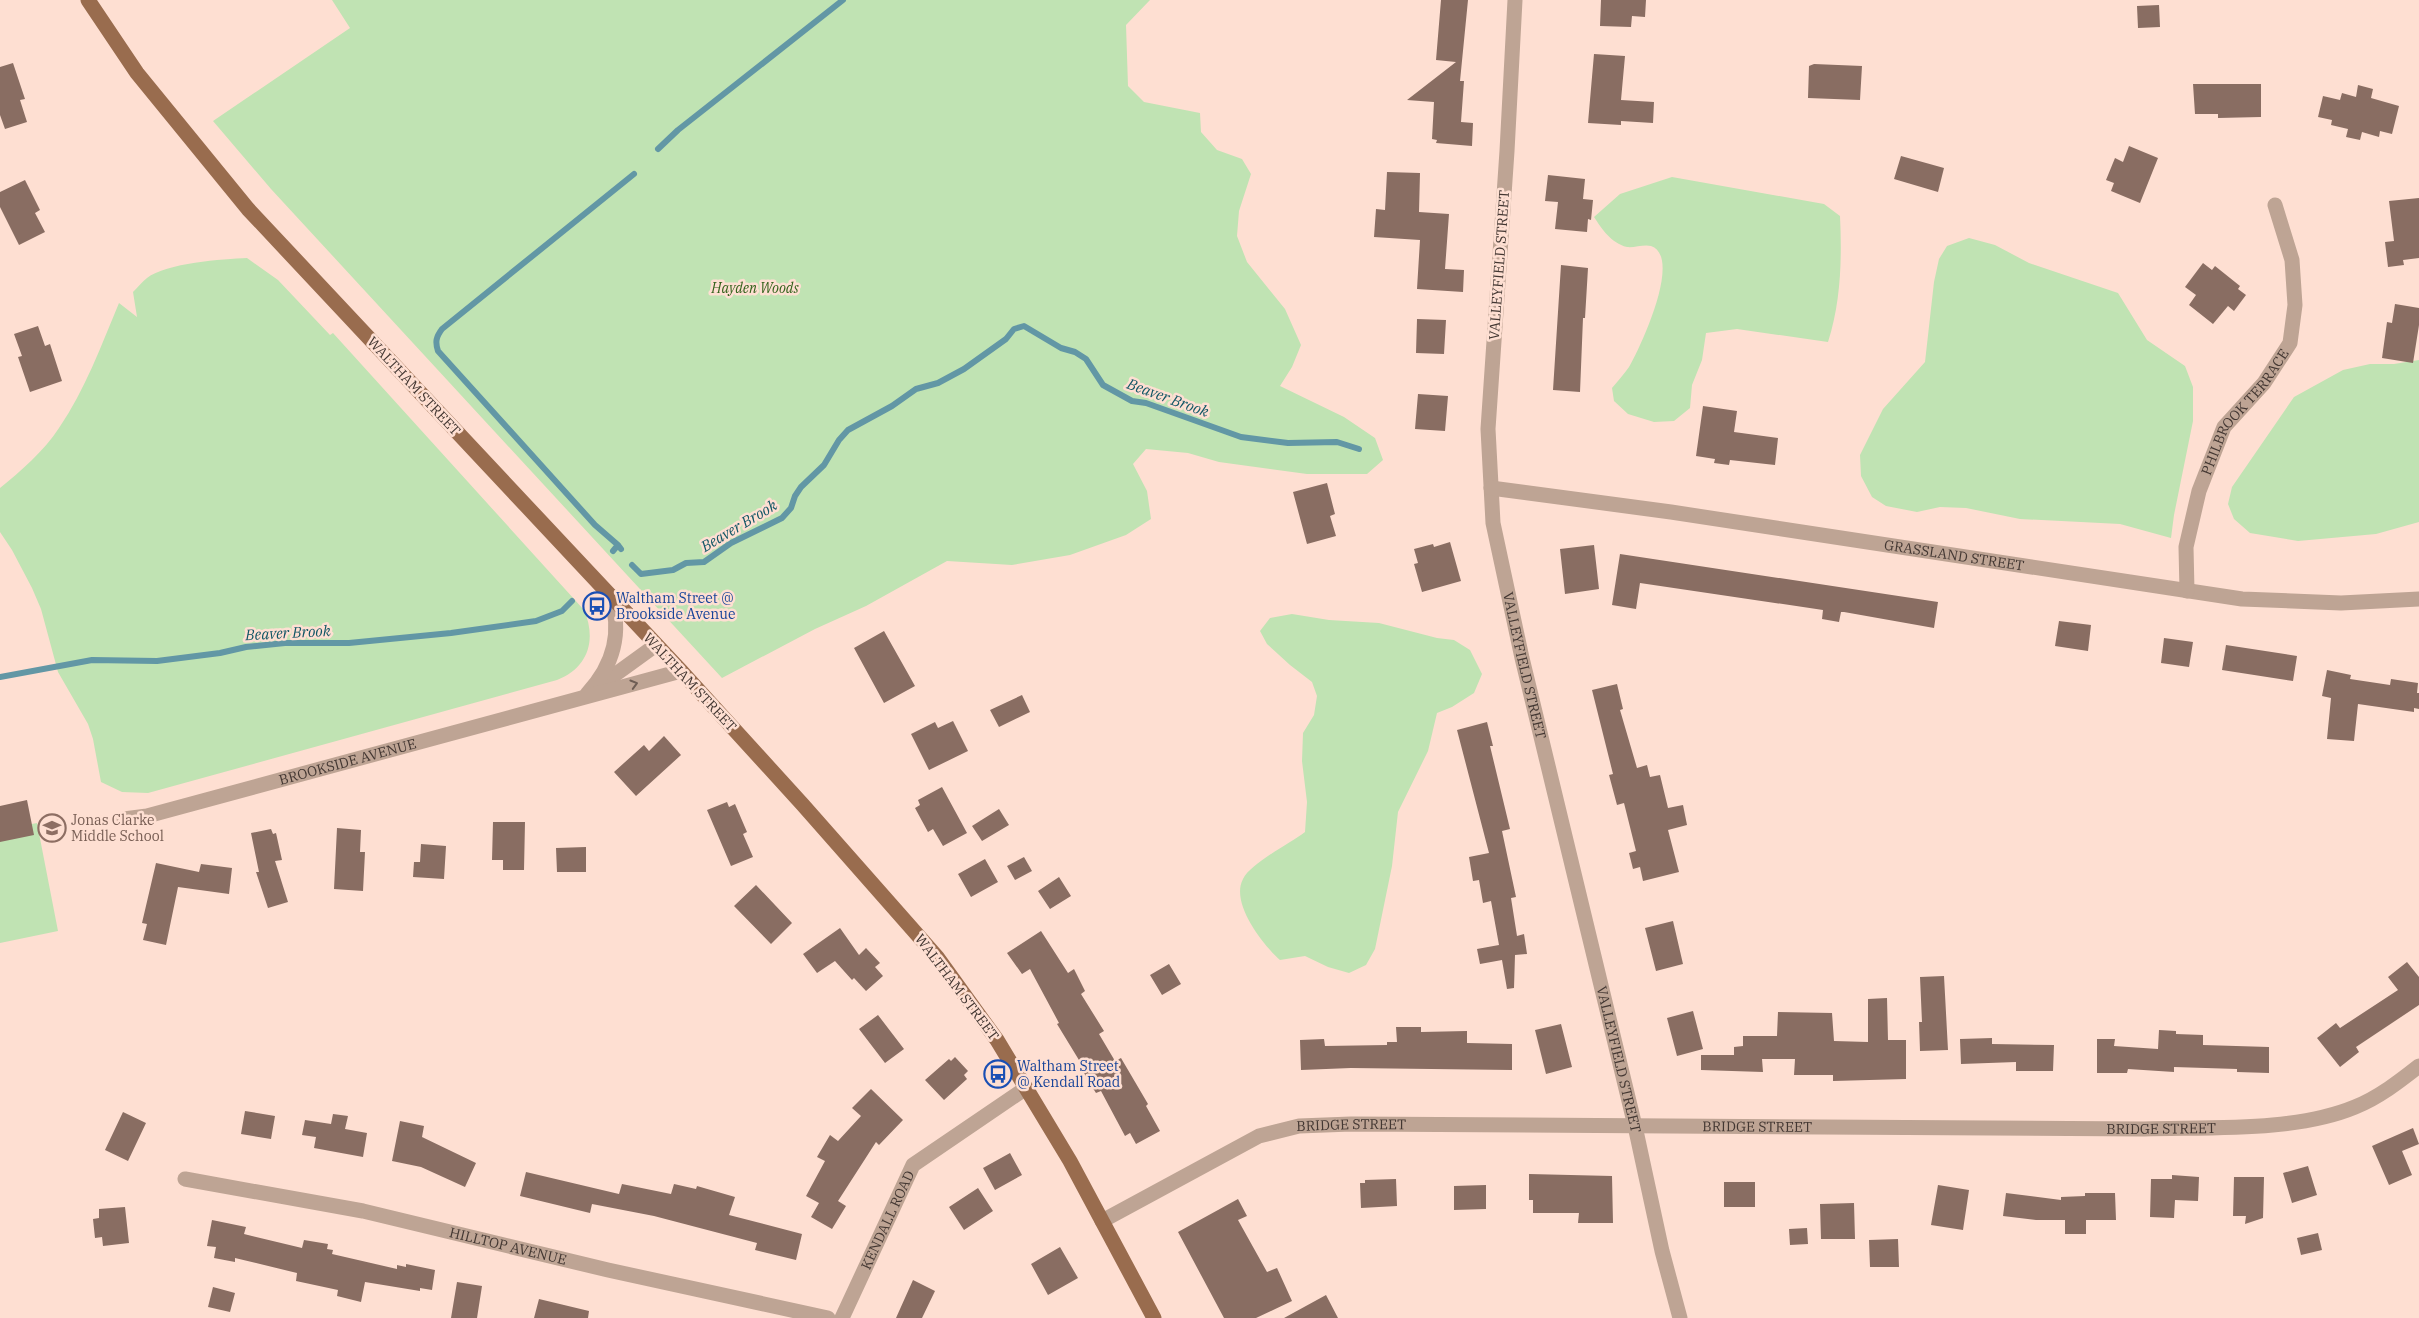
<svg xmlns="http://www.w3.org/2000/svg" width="2419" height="1318" font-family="'IBM Plex Serif',serif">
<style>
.green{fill:#c0e3b3}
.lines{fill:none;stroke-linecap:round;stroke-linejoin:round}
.stream{stroke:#6297a5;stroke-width:6}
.building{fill:#896d62}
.street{stroke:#bea494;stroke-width:15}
.primary{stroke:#996c4e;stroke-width:15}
.oneway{stroke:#6e5d54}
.labels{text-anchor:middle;stroke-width:5;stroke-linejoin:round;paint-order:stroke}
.street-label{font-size:14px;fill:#433732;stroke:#fedfd2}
.park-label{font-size:14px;font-style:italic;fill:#32611a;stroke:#fedfd2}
.transit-label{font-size:14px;fill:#164399;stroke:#fedfd2;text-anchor:start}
.education-label{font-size:14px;fill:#785e54;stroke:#fedfd2;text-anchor:start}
.water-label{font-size:15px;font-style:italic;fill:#0f5565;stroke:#fedfd2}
</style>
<rect width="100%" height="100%" fill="#fedfd2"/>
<!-- green -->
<path class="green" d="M332 0H1150L1126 25 1128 86 1144 102 1200 113 1201 132 1217 150 1242 159 1251 174 1239 211 1237 236 1247 262 1285 309 1301 345 1292 367 1280 386 1344 417 1375 438 1383 460 1367 474H1307L1219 462 1188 453 1146 449 1133 464 1147 491 1151 519 1126 535 1070 555 1012 565 947 561 866 606 815 629 722 678 271 189 213 121 350 28Z
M1672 177 1824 204 1840 216C1842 258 1841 302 1828 342L1737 329 1706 333 1702 360 1692 385 1690 408 1674 421 1654 422 1628 414 1614 401 1612 388C1618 381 1624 374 1629 367 1640 348 1683 257 1651 246 1644 244 1634 248 1627 247 1611 243 1602 229 1594 217L1620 194Z
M1969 238 1995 245 2029 263 2118 293 2147 340 2185 366 2193 387V421L2174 515 2171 538 2120 524 2020 519 1966 508 1940 507 1917 512 1886 506 1872 497 1861 476 1860 455 1883 409 1925 362 1934 282 1939 259 1947 246Z
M247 258 278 280 330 335 333 333 584 610C597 640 588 668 557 680L148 793 122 792 101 782 93 739 88 724 58 672 41 609 32 588 12 550 0 532V488C21 471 44 451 59 428 85 390 101 346 119 303L137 317 133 292C137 288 142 282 147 278 166 263 223 259 247 258Z
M2419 360V522L2376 534 2298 541 2250 533 2234 519 2228 504 2232 487 2294 397 2343 370 2370 364H2394Z
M1292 614 1329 620 1379 623 1437 638 1454 640 1470 650 1482 674 1474 693 1452 707 1437 713 1428 751 1398 812 1392 866 1375 949 1366 965 1349 973 1328 967 1305 956 1280 960C1263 945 1230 903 1243 879 1251 863 1289 844 1305 832L1307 802 1302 761 1303 733 1314 715 1317 696 1312 682 1290 665 1267 644 1260 631 1270 618Z
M37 823 58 931 0 943V830Z"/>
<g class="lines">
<!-- stream -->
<path class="stream" d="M658 149 678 130 843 0
M618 545 595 525 438 351C435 342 436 337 442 329L634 174
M613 551 618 545 621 549
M632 565 641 574 673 570 686 563 704 562 731 543 782 518 791 508 795 496 801 487 824 465 839 440 848 430 892 406 916 389 938 383 964 369 1006 339 1014 329 1024 326 1061 348 1075 352 1086 359 1103 385 1132 401 1146 403 1241 437 1288 443 1337 442 1359 449
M0 677 92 660 157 661 220 653 246 647 285 643H349L451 633 536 621 562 611 572 601"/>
</g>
<!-- building -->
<path class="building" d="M1441 0H1468L1460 81H1464L1461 122 1473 123 1472 146 1436 143 1437 140 1432 139 1434 102 1407 100 1456 62 1436 60Z
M1601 0H1646L1645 17 1632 16 1631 27 1600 26Z
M2159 5 2160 27 2138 28 2137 6Z
M1594 54 1625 56 1621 100 1654 102 1653 123 1621 121V125L1588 123Z
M13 63 25 99 20 100 27 122 5 129 0 115V67Z
M1814 64 1862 66 1860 100 1808 98 1809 66Z
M2193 84H2261V117L2218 118V114H2195Z
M2358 85 2373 89 2371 98 2399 106 2392 134 2380 131 2379 137 2362 132 2360 140 2346 137 2348 129 2331 125 2332 120 2318 117 2323 96 2340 100 2342 93 2356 97Z
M2129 146 2158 158 2140 203 2111 191 2114 183 2106 180 2115 158 2123 162Z
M1901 156 1944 168 1938 192 1894 179Z
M1387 172 1420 173 1419 212 1449 214 1445 269 1464 270 1463 292 1417 289 1420 240 1374 237 1376 209 1385 210Z
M1548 175 1585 179 1583 199 1593 200 1591 220 1588 219 1587 232 1555 229 1558 202 1545 201Z
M25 180 40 210 35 213 45 232 19 245 0 207V192Z
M2419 198V258L2403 260 2404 265 2388 267 2385 242 2394 241 2389 201Z
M2203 263 2212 270 2215 266 2240 286 2238 289 2246 295 2234 311 2228 306 2213 324 2189 305 2196 295 2185 287Z
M1561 265 1588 268 1585 318H1583L1580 392 1553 390Z
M2395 304 2419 308V325L2413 363 2382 358 2387 322 2392 323Z
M1417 319 1446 320 1444 354 1416 353Z
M38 326 45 346 50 344 62 381 30 392 18 357 22 356 14 334Z
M1418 394 1448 396 1445 431 1415 429Z
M1703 406 1737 411 1734 432 1778 438 1775 465 1730 460 1729 465 1714 463 1715 459 1696 456Z
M1327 483 1335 514 1330 516 1336 536 1307 544 1293 492Z
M1450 542 1461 581 1422 592 1414 564 1418 563 1414 549 1433 544 1434 547Z
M1594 545 1599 589 1565 594 1560 549Z
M1620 554 1938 602 1934 628 1844 612H1841L1839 622 1822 619 1823 610 1640 583 1636 609 1612 605Z
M2059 621 2091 625 2088 651 2055 646Z
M884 631 915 686 884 703 854 648Z
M2164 638 2193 642 2189 667 2161 663Z
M2226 645 2297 656 2293 681 2222 670Z
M2327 670 2351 675 2350 679 2390 685 2391 679 2418 683 2417 693H2419V709L2414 708V712L2358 704 2354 741 2327 739 2331 698 2322 696Z
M1617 684 1623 709 1620 710 1637 768 1647 765 1650 777 1660 775 1668 808 1683 805 1687 825 1668 830 1679 872 1643 881 1640 867 1633 869 1629 853 1636 851 1624 803 1617 805 1609 775 1613 774 1592 690Z
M1022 695 1030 712 999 727 990 710Z
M953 721 968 751 929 770 911 734 935 722 938 728Z
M1487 722 1493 746H1490L1510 829 1502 831 1516 897 1511 898 1517 936 1524 934 1527 954 1515 955 1514 988 1507 989 1502 960 1480 964 1477 949 1499 945 1491 901 1483 903 1479 880 1473 881 1469 857 1489 853 1457 730Z
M664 736 681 755 636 796 614 772 644 745 649 751Z
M942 787 967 833 943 846 933 829 928 832 915 808 920 805 918 800Z
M27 800 34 835 0 842V806Z
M727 802 729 807 735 804 747 832 743 834 753 857 731 866 707 810Z
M999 809 1009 825 982 841 972 826Z
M493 822H525L524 870H503V860H492Z
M337 828 361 830 360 852H365L363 891 334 889Z
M271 829 273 834 276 833 282 860 275 861 288 902 268 908 256 872H259L251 833Z
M421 844 446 846 444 879 413 877 414 862H420Z
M586 847V872H557L556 848Z
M1024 857 1032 871 1015 880 1007 866Z
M985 859 998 882 971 897 958 874Z
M156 863 199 872 201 864 232 868 229 894 178 887 166 945 143 940 147 924 142 923Z
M1059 877 1071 896 1050 909 1038 891Z
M756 885 792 923 771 944 734 906Z
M1673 921 1683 964 1656 971 1645 928Z
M840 928 859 955 866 948 880 963 875 967 883 976 866 991 854 978 852 980 835 961 817 973 803 954Z
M1041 931 1068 973 1074 969 1085 991 1081 994 1104 1031 1099 1034 1115 1061 1121 1058 1148 1104 1146 1106 1160 1131 1136 1144 1130 1133 1125 1136 1101 1091 1096 1093 1089 1082 1080 1066 1082 1065 1057 1024 1059 1023 1030 969 1022 974 1007 953Z
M2407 962 2419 977V1005L2356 1047 2359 1052 2340 1067 2317 1038 2336 1023 2340 1028 2398 990 2388 977Z
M1169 964 1181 984 1162 995 1150 975Z
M1944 976 1948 1050 1920 1051 1919 1022H1922L1920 977Z
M1887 998 1888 1040H1906V1079L1833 1081V1075H1794L1795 1059H1762L1763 1072 1701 1070V1055H1734V1047L1743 1046V1036H1777L1778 1012 1832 1013 1834 1041 1868 1042V999Z
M1693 1011 1703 1049 1677 1056 1667 1018Z
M878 1015 904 1049 885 1063 859 1029Z
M1561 1024 1572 1067 1546 1074 1535 1030Z
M1396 1027H1421V1032L1467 1031V1043L1512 1044V1070L1351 1068 1301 1070 1300 1040 1324 1039 1325 1046 1387 1045V1042H1397Z
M2159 1030 2176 1031V1034L2203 1035V1045L2269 1047V1073L2237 1072V1069L2174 1067V1072L2128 1069 2127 1073H2097V1039H2115L2114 1046 2158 1049Z
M1992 1038V1044L2054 1045 2053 1071H2016V1062L1961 1064 1960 1039Z
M955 1057 968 1071 964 1075 967 1079 944 1100 925 1080 949 1059 951 1061Z
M871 1089 903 1120 879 1145 876 1142 838 1201 846 1206 832 1229 811 1217 819 1203 806 1196 825 1161 817 1157 830 1135 838 1141 861 1116 852 1108Z
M245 1111 275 1116 271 1139 241 1134Z
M123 1112 146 1123 128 1161 105 1150Z
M333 1114 348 1116 345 1129 367 1133 363 1157 314 1148 316 1137 302 1135 305 1120 331 1124Z
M400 1121 424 1126 422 1137 476 1163 465 1187 421 1167 392 1161Z
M2413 1128 2419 1144 2402 1151 2412 1175 2389 1185 2372 1146Z
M1010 1153 1022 1175 995 1190 983 1168Z
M2308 1166 2317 1195 2292 1203 2283 1173Z
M526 1172 619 1194 622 1184 671 1194 674 1184 696 1189 697 1186 735 1197 729 1215 802 1234 796 1260 755 1250 757 1243 654 1216 592 1204 590 1213 520 1196Z
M1529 1174 1612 1176 1613 1223H1578L1579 1213H1533V1200H1529Z
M2172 1175 2199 1177 2198 1201 2175 1200 2174 1218 2150 1217 2151 1179H2172Z
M2234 1177H2264L2263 1218 2245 1224 2246 1216H2233Z
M1396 1179 1397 1206 1361 1208 1360 1183H1365V1180Z
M1724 1182H1755V1207H1724Z
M1486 1185V1209L1454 1210V1186Z
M1938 1185 1969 1190 1963 1230 1931 1225Z
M978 1188 993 1211 964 1230 949 1207Z
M2006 1193 2061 1200V1197L2085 1196V1193H2115L2116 1220H2086V1234H2065V1220H2036L2003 1216Z
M1238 1199 1247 1216 1238 1220 1267 1272 1277 1268 1292 1301 1256 1318H1224L1178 1232Z
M1854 1203 1855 1239H1821L1820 1204Z
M125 1207 129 1243 103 1246 102 1237 95 1238 93 1219 99 1218V1209Z
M212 1220 246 1227 244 1234 302 1248 304 1240 328 1244 327 1249 333 1250 332 1254 397 1269V1265L406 1267V1264L435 1270 432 1290 420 1288V1291L365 1282 361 1302 337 1296 338 1290 296 1281 297 1273 235 1258V1262L214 1258 216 1247 207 1246Z
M1807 1228 1808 1244 1790 1245 1789 1229Z
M2318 1233 2322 1250 2301 1255 2297 1238Z
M1898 1239 1899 1267H1870L1869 1240Z
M1060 1247 1078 1278 1048 1295 1031 1264Z
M913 1280 935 1291 922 1318H896Z
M457 1282 482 1286 477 1318H451Z
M213 1287 235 1293 230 1312 208 1307Z
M1326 1295 1338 1318H1284Z
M539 1299 589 1311 588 1318H534Z"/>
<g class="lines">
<!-- street -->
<g class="street">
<path id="s1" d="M1515 0 1507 151 1488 429 1493 523 1522 658 1635 1126 1662 1251 1680 1318"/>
<path id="s2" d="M1491 488 1671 512 2242 599 2341 603 2419 599"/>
<path id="s3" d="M2187 591 2186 547 2199 491 2224 427 2264 383 2290 343 2295 305 2292 260 2275 205"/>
<path d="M598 687 656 645"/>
<path d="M587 694C613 666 623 632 610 595"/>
<path id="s4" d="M124 819 147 816 681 671"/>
<path id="s5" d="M185 1179 363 1211 608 1270 828 1318"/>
<path id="s6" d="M1102 1221 1259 1136 1299 1126 1351 1124 2144 1129C2209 1127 2295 1132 2355 1107 2378 1098 2400 1081 2419 1066"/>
<path id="s7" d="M842 1318 913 1165 1026 1088"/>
</g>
<!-- primary -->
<path class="primary" d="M88 0 137 73 248 209 681 671 803 805 937 957 997 1040 1026 1088 1070 1161 1154 1318"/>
</g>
<!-- one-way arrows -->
<defs><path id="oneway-chevron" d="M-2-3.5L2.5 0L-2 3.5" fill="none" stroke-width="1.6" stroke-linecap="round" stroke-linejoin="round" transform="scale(1.25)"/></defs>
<use class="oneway" href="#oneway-chevron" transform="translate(634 684) rotate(-16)"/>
<!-- icons -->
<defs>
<g id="bus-ring" transform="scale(1.4375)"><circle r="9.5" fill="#fedfd2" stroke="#1a4fb4" stroke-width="1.5"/><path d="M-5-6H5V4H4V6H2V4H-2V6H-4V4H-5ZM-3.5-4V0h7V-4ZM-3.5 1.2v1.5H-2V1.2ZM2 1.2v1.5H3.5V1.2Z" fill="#1a4fb4"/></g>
<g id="school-ring" transform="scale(1.4375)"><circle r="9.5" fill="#fedfd2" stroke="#8d6e63" stroke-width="1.5"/><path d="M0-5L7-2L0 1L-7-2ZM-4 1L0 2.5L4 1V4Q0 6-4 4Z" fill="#8d6e63"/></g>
</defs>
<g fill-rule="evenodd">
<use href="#bus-ring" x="597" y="606"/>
<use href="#school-ring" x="52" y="828"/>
<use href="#bus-ring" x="998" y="1074"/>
</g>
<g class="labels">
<!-- street labels -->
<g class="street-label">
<text transform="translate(1499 265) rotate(-86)" y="5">VALLEYFIELD STREET</text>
<text transform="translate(414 386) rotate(47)" y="5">WALTHAM STREET</text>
<text dy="5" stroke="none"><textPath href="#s3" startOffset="194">PHILBROOK TERRACE</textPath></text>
<text dy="5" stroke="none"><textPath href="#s2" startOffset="468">GRASSLAND STREET</textPath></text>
<text dy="5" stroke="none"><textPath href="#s1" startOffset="670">VALLEYFIELD STREET</textPath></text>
<text transform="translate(690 682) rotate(47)" y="5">WALTHAM STREET</text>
<text dy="5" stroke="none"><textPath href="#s4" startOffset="231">BROOKSIDE AVENUE</textPath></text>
<text transform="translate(957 987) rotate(53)" y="5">WALTHAM STREET</text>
<text dy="5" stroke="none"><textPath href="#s1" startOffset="1075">VALLEYFIELD STREET</textPath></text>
<text dy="5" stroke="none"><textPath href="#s6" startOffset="272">BRIDGE STREET</textPath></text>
<text dy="5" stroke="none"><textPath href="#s6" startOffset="678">BRIDGE STREET</textPath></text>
<text dy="5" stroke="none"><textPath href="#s6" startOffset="1082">BRIDGE STREET</textPath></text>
<text dy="5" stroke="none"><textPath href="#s7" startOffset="108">KENDALL ROAD</textPath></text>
<text dy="5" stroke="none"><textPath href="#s5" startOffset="330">HILLTOP AVENUE</textPath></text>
</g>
<!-- park labels -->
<g class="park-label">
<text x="755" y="293">Hayden Woods</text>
</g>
<!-- transit labels -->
<g class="transit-label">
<text x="616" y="603">Waltham Street @<tspan x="616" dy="16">Brookside Avenue</tspan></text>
<text x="1017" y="1071">Waltham Street<tspan x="1017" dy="16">@ Kendall Road</tspan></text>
</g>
<!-- education labels -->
<g class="education-label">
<text x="71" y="825">Jonas Clarke<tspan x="71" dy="16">Middle School</tspan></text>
</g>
<!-- water labels -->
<g class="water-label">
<text transform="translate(1168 398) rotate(20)" y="5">Beaver Brook</text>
<text transform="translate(739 526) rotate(-31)" y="5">Beaver Brook</text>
<text transform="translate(288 633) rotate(-3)" y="5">Beaver Brook</text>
</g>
</g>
</svg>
